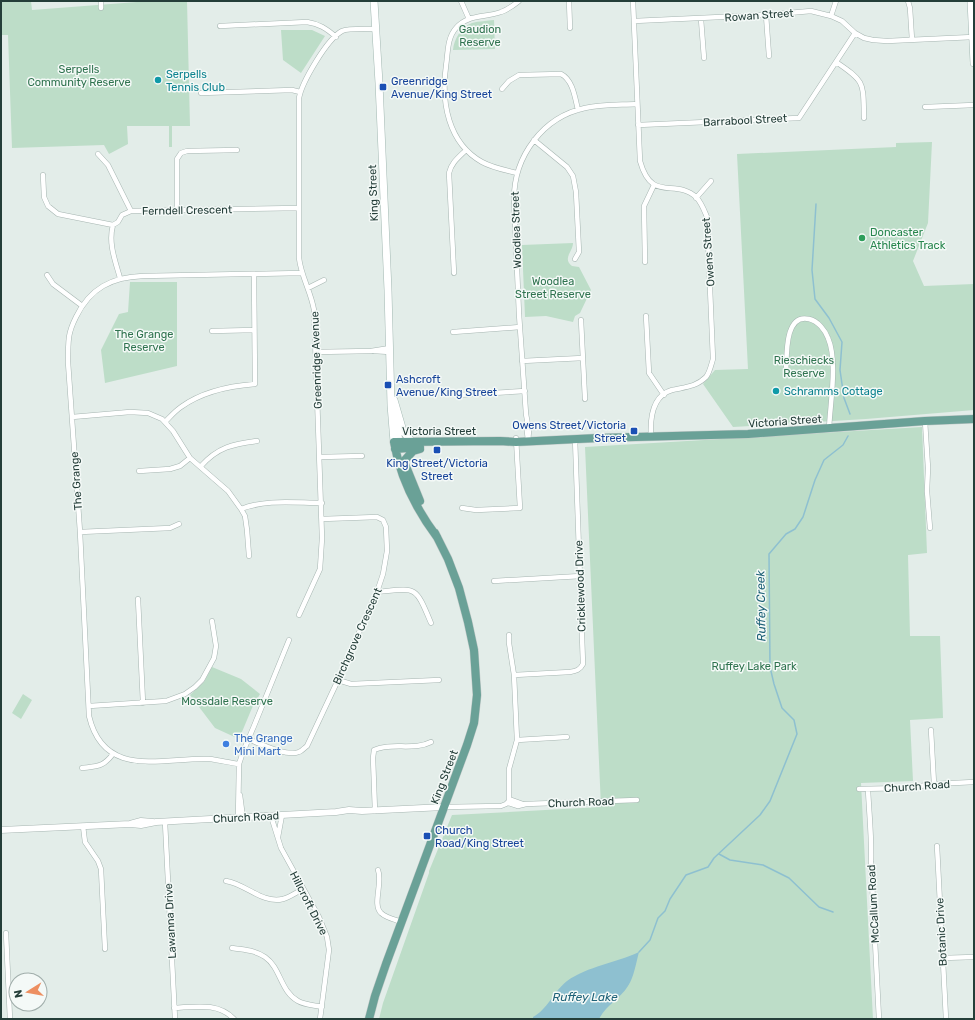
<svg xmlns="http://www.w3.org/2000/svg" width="975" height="1020" font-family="Rubik,sans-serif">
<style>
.green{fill:#bdddc8}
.water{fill:#8ec0d0}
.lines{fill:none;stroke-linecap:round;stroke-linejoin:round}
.stream{stroke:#8ec0d0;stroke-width:1.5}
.minor-casing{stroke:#a6b5b1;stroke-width:5.5}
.tertiary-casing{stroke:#a6b5b1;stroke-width:7}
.secondary-casing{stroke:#a2b8b2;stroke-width:8}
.primary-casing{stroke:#c2c9c8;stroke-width:9}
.minor{stroke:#fff;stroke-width:4.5}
.tertiary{stroke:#fff;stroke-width:6}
.secondary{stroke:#fff;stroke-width:7}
.primary{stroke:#6aa197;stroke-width:8}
.culture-dot{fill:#0f9aa8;stroke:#f4f9f7;stroke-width:1.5}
.transit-dot{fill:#1a4fb4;stroke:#f4f9f7;stroke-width:1.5}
.leisure-dot{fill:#2e9e5b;stroke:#f4f9f7;stroke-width:1.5}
.shop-dot{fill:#3f7fe0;stroke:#f4f9f7;stroke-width:1.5}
.labels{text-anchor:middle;stroke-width:3;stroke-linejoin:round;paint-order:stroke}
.street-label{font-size:11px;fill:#243e39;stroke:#f4f9f7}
.park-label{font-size:11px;fill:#2f734f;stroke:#f4f9f7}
.culture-label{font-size:11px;fill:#0d838f;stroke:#f4f9f7;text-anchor:start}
.transit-label{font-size:11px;fill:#164399;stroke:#f4f9f7;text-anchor:start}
.leisure-label{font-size:11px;fill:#27864d;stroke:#f4f9f7;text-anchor:start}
.shop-label{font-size:11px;fill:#366cbe;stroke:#f4f9f7;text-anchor:start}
.water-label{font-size:12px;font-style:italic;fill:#1f6278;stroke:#f4f9f7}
</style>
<rect width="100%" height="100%" fill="#e3ede9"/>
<!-- green -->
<path class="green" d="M1 1H31L32 10 150 1H187L190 126H172V147H169V126H127L128 144 109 154 104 145 12 148 8 35H1Z
M494 20 495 49 453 50C454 39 461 27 472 23 479 21 487 21 494 20Z
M281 30H312L325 36 301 73 283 60Z
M932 142 928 223 913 261 924 286 974 284V410L866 419 733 427 703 384 715 370 748 369 737 154 896 147V143Z
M573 243C573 252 562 258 572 266L579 267 591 290 580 313 575 316 573 322 546 316 525 317 522 245Z
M130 282H177V366L105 383 101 350 119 314 128 312Z
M922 427 927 553 908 555 910 636H940L943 718 910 720 913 781 861 783 873 1019H379L383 1003 429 873V871L452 815 601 807 585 447Z
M212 667 241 679 260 694 252 708 239 739 215 728 190 695 204 682Z
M23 694 32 700 21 719 12 713Z"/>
<!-- water -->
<path class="water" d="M639 952C636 963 634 977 628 986 620 999 607 1004 599 1019H533V1017C547 1010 554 991 567 981 588 966 616 963 639 952Z"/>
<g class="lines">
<!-- stream -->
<path class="stream" d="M816 204 812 270 815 299 829 318 842 342 840 370 844 398 850 414
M719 854 730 860 763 865 789 878 819 907 833 912
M639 952 650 940 658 918 665 911 670 899 686 875 708 867 714 858 760 815 770 801 797 734 794 720 782 708 774 684 770 667 769 554 786 534 795 529 803 517 815 480 824 460 843 445 848 436"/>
<!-- minor casing -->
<g class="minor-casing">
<path id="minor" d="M101 1V8
M461 1 469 19
M569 1 570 28
M633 1 640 161C652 204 675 177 697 198 702 204 704 210 707 217L713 359C711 365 710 372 706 377 696 387 685 387 672 390 651 396 650 420 651 437
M908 1 910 8 912 40
M766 15 769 56
M831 16 836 1
M701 19 704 58
M634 21 766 15 811 11 831 16 842 21 855 33 864 38 873 40 887 41 973 37
M220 26 307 22C319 24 326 28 336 37
M836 62C866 82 863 83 864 118
M502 89 509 81 519 75 561 74C573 80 575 98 578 110
M201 93 292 90 300 92
M925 107 974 105
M638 125 799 118 855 33
M534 140 567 167 573 176 576 192 579 252 575 259
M98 154 108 165 131 211
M517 173C505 170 493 168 482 162 448 143 441 102 446 66 448 53 447 38 456 28 468 14 485 18 501 12 507 10 514 5 519 1
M43 175 44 197 48 206 58 214 113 225
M696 198 711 181
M177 209V159L181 153 187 151 237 150
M645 262 644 206 654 185
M454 273 449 173C451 163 459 157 466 150
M47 275 53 284 81 305
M120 278C115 260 108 243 113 225L118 222 122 215 131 211 298 208
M308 288 324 280
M646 316 649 373 664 395
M581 320 585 399
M212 331 254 330
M453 332 520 327
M374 351 390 352
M316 352 371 351 390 348
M522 361 583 358
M786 372C787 357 784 313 809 319 818 321 825 330 828 338 838 361 830 404 829 429
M458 395 525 391
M72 417 130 412 148 413 162 419 173 431 190 458 228 491 241 509 245 516 247 530 249 556
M925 421 928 468 927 491 930 528
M165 422C170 417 175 411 181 407 203 391 229 386 255 384L254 274
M526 424 528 440
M528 441 529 431 526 414 519 314 514 199C514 156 543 117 585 108 602 104 620 105 637 104
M320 457 362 456
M201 466C218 447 233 444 257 441
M139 471 170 469 180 466 190 458
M462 508 476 510 520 508 516 438
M241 509C266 499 295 503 322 503
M80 532 170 528 179 524
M494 581 581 576
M377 592C417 588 415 585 431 623
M138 599 143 703
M299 615 320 569 322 538 314 310C311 292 301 276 299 258V98C302 82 327 39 342 31 348 28 368 29 376 29
M509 635V643L514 675 517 740 509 769V799
M514 675 570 672C576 671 580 670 583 664L575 438
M338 680 351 684 439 680
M89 706 166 701 185 694 195 687 202 680 214 658 216 646 212 621
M931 730 934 784
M248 739C261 744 286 757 299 752 302 751 304 748 307 746L338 680 377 592 383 574 387 551 386 527 383 520 377 517 322 519
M517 740 567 737
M239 764C230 763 219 760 209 759 163 757 104 780 89 716L80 532 68 362C68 354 68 345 69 337 70 330 73 323 76 317 90 288 112 277 143 276L301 273
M82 768C98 766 103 767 113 754
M859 789 906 788 934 784 974 782
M868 789C869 813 872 838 871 862L879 1019
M240 795 243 818
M509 799 523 804
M508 803 518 806 526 804 637 800
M444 807 501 806 506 804 509 801
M375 811 373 758 374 750C391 742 414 751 431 742
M271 816 281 848 319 917 327 937 329 950 320 1019
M238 818 239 764 243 752 254 726 289 640
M165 822 175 1019
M83 826 85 842 98 861 101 869 105 949
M278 837 282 815
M937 846 946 1019
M378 870C383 882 372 905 381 913 386 918 396 920 402 922
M226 881C246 884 262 904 283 899 290 897 297 892 303 889
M6 933 10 1019
M232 948C244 950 255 950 265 957 281 968 280 991 298 1001 305 1005 314 1005 322 1007
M943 958 974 957
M174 1008C195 1007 218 1002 234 1019"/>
</g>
<!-- tertiary casing -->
<g class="tertiary-casing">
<path id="tertiary" d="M130 824 141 825 156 822 336 812 349 810 362 811 444 807
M1 830 130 824 141 821 153 822"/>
</g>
<!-- secondary casing -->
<g class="secondary-casing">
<path id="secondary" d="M374 1 379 83 388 290 391 405 394 442
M971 1 974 63
M394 400 403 431 412 442
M395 412 399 442"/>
</g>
<!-- primary casing -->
<g class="primary-casing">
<path id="primary" d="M395 449 420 447
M404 461 413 451 420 449
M405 464 420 501
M437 537C416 509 400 477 394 442L500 441 516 442 598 438 748 434 925 421 974 419
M369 1019 375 996 386 964 467 745 474 723 477 695 474 650 468 622 459 588 448 559 435 533"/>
</g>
<!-- minor -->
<use href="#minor" class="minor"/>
<!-- tertiary -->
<use href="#tertiary" class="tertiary"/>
<!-- secondary -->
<use href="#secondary" class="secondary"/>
<!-- primary -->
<use href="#primary" class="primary"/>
</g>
<!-- markers -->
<g class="culture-dot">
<circle cx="158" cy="80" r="4"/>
<circle cx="776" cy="391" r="4"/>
</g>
<g class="transit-dot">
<rect x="379" y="83" width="8" height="8" rx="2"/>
<rect x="384" y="381" width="8" height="8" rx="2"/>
<rect x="630" y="427" width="8" height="8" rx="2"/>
<rect x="433" y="446" width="8" height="8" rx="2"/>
<rect x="423" y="832" width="8" height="8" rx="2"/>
</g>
<circle class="leisure-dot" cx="862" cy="238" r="4"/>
<circle class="shop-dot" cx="226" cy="744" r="4"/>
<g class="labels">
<!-- street labels -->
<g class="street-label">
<text transform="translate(759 15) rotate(-4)" y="4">Rowan Street</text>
<text transform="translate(745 120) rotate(-3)" y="4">Barrabool Street</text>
<text transform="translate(373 193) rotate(-92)" y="4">King Street</text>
<text transform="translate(187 210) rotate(-1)" y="4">Ferndell Crescent</text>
<text transform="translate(516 230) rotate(-92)" y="4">Woodlea Street</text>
<text transform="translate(708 252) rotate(-94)" y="4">Owens Street</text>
<text transform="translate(316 360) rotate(-92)" y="4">Greenridge Avenue</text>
<text transform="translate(785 421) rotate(-4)" y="4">Victoria Street</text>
<text x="439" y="435">Victoria Street</text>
<text transform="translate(76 481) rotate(-94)" y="4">The Grange</text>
<text transform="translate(580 586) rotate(-92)" y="4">Cricklewood Drive</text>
<text transform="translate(357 636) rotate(-66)" y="4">Birchgrove Crescent</text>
<text transform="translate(444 777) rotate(-69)" y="4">King Street</text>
<text transform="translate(917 786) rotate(-4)" y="4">Church Road</text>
<text transform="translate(581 802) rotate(-2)" y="4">Church Road</text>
<text transform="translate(246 817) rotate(-3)" y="4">Church Road</text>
<text transform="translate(309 903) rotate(63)" y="4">Hillcroft Drive</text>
<text transform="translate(873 904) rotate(-93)" y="4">McCallum Road</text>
<text transform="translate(170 921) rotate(-93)" y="4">Lawanna Drive</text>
<text transform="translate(941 932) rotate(-93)" y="4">Botanic Drive</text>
</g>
<!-- park labels -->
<g class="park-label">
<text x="480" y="33">Gaudion<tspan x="480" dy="13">Reserve</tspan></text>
<text x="79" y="73">Serpells<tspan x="79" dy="13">Community Reserve</tspan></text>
<text x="553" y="285">Woodlea<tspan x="553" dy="13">Street Reserve</tspan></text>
<text x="144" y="338">The Grange<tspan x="144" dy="13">Reserve</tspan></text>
<text x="804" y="364">Rieschiecks<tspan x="804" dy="13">Reserve</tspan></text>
<text x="754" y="670">Ruffey Lake Park</text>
<text x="227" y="705">Mossdale Reserve</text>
</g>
<!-- culture labels -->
<g class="culture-label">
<text x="166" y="78">Serpells<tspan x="166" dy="13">Tennis Club</tspan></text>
<text x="784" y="395">Schramms Cottage</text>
</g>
<!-- transit labels -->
<g class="transit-label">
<text x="391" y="85">Greenridge<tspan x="391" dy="13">Avenue/King Street</tspan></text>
<text x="396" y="383">Ashcroft<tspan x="396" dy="13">Avenue/King Street</tspan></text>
<text x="626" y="429" text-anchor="end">Owens Street/Victoria<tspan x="626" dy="13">Street</tspan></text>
<text x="437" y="467" text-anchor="middle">King Street/Victoria<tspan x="437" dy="13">Street</tspan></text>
<text x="435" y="834">Church<tspan x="435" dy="13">Road/King Street</tspan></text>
</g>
<!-- leisure labels -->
<g class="leisure-label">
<text x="870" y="236">Doncaster<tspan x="870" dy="13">Athletics Track</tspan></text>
</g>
<!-- shop labels -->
<g class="shop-label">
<text x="234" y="742">The Grange<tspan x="234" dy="13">Mini Mart</tspan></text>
</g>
<!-- water labels -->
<g class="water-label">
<text transform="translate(761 606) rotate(-91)" y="4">Ruffey Creek</text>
<text x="585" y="1001">Ruffey Lake</text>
</g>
</g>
<!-- border -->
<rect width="975" height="1020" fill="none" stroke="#243e39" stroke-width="4"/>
<!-- north arrow -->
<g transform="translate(28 992) rotate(259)"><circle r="19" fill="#f4f9f7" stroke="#a1aeab"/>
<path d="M0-3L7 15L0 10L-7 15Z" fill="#ed8f61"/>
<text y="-6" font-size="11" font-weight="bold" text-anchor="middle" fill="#243e39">N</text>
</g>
</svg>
